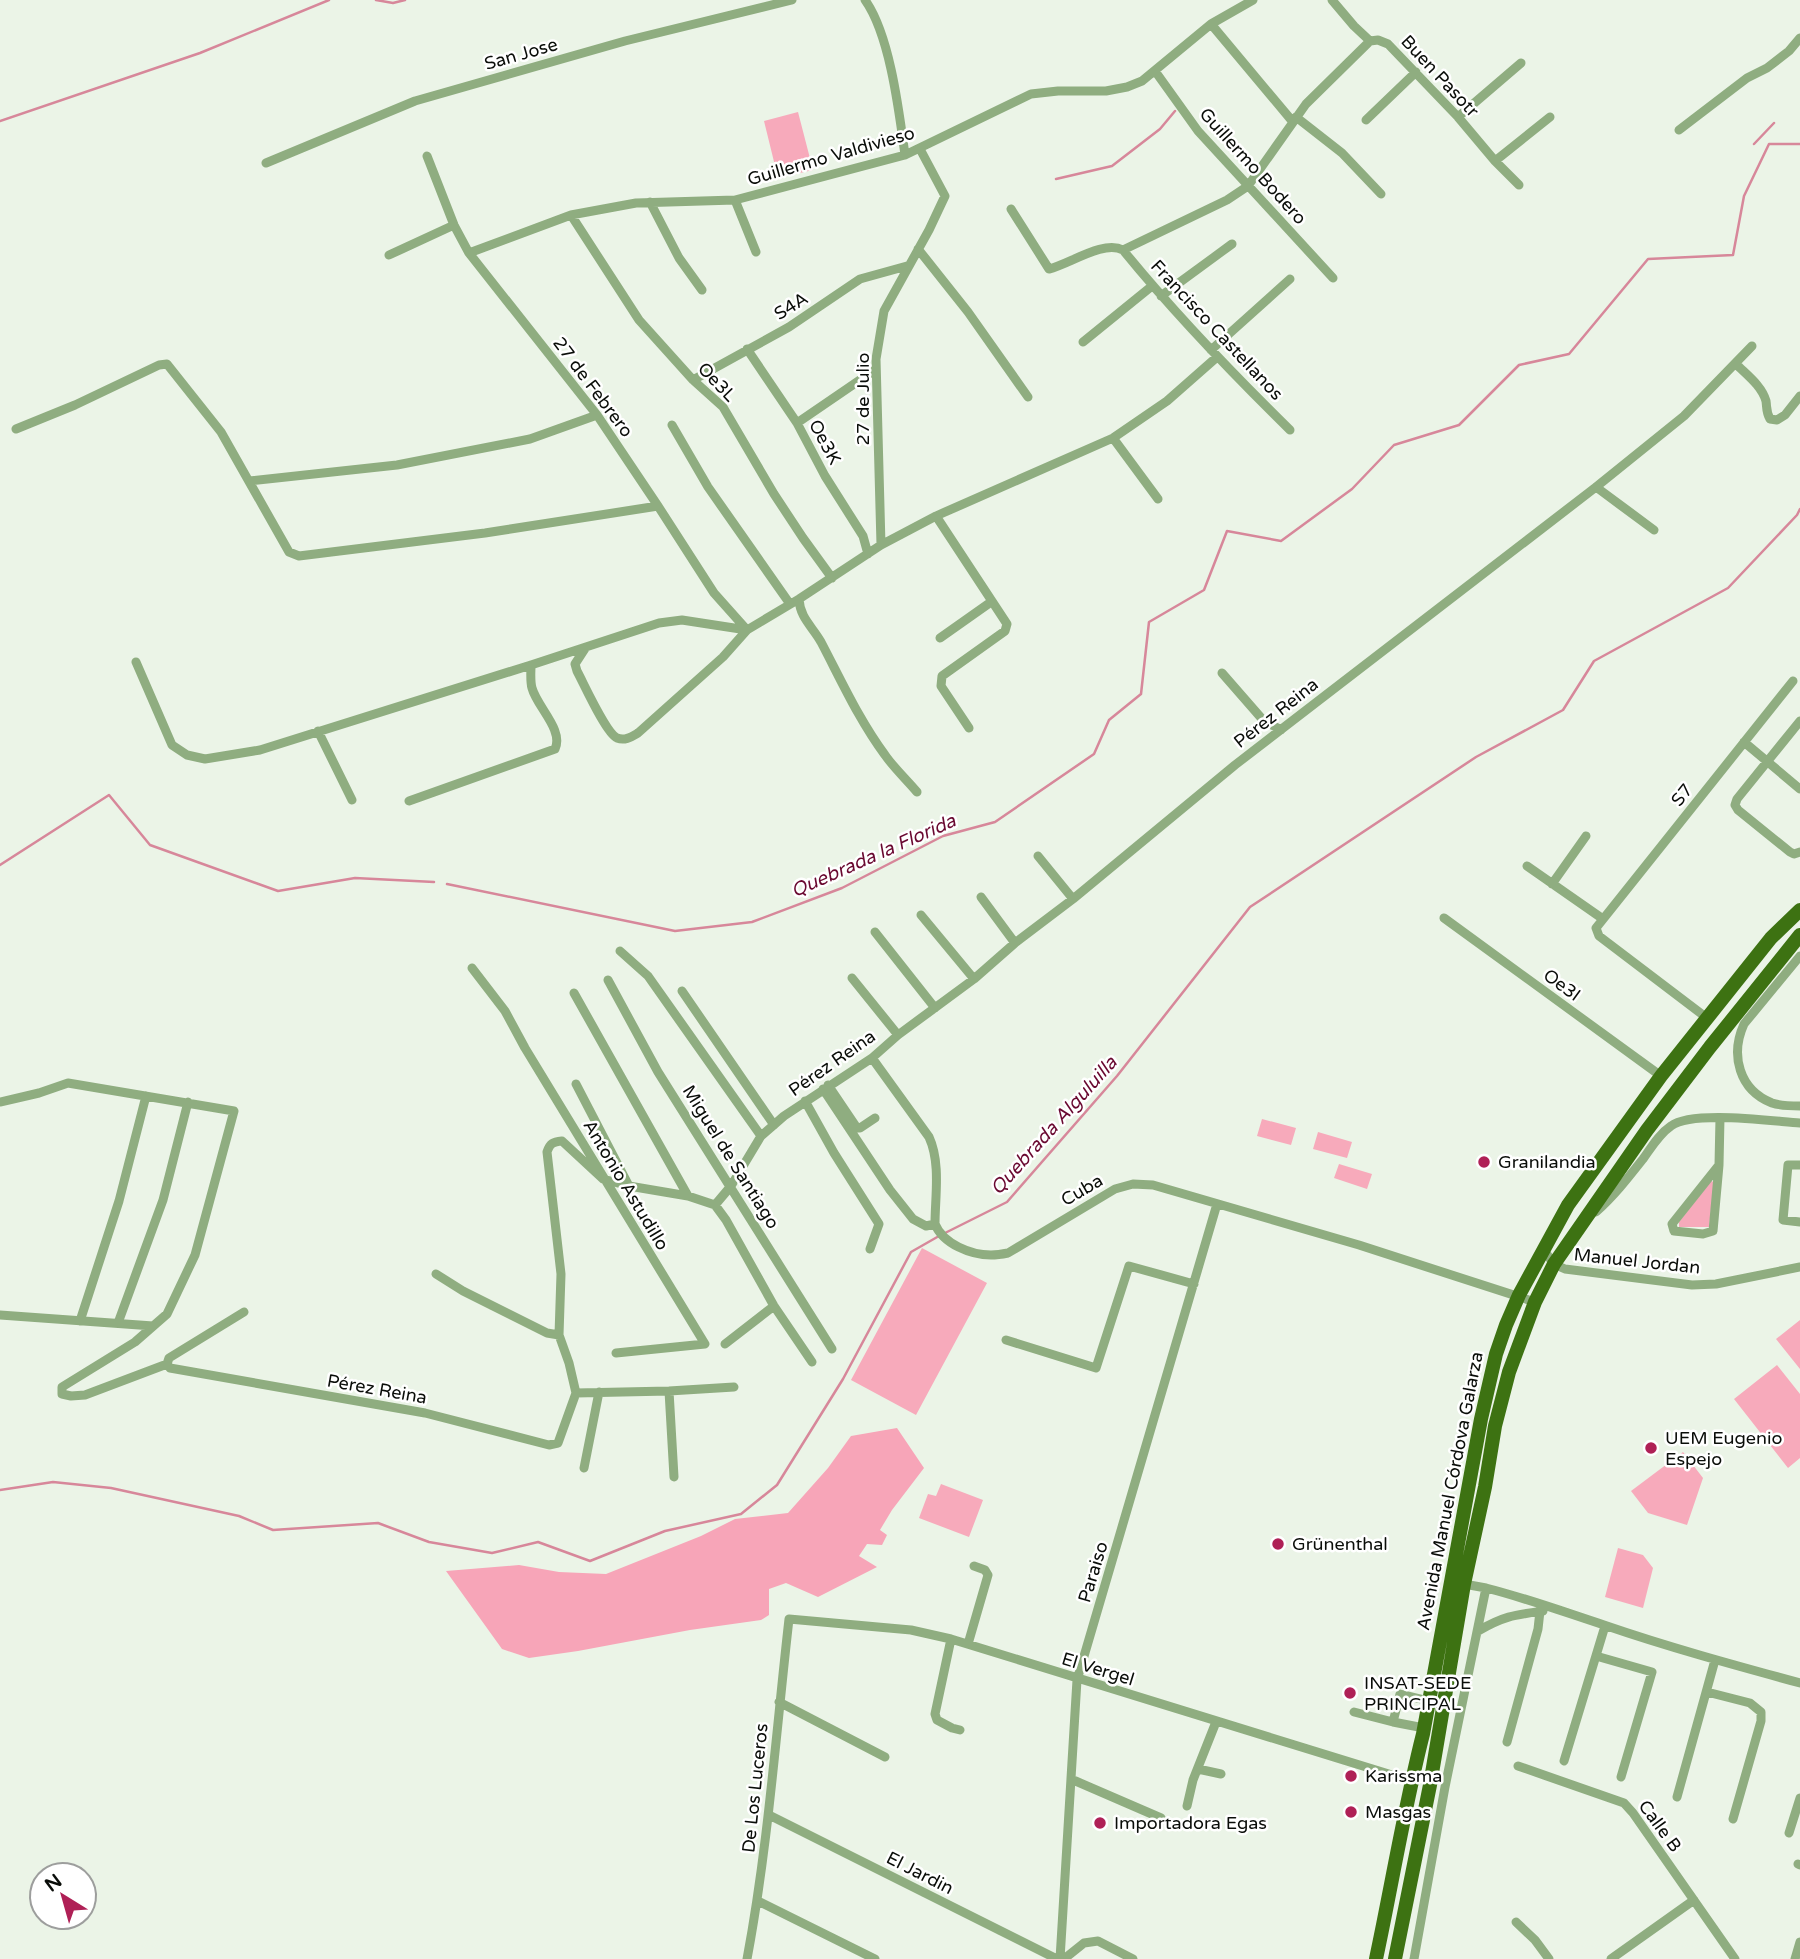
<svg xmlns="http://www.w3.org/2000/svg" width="1800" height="1959" font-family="'Varela Round',sans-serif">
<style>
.green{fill:#f7aabb}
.forest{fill:#f7a5b8}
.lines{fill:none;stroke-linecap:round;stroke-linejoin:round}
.stream{stroke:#d7879a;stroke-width:2.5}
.minor{stroke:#8fad80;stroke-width:9}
.primary{stroke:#3d7212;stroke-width:14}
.poi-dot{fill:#af2056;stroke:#fff;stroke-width:2.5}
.labels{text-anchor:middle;stroke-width:5;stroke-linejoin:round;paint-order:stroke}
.street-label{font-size:18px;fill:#0a0d09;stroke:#fff}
.poi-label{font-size:18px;fill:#0a0d09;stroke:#fff;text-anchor:start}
.water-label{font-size:19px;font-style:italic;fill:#690830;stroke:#fff}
</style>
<rect width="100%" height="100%" fill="#ebf4e7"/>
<!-- green -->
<path class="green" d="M798 112 813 170 778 178 764 121Z
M1262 1119 1296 1128 1291 1145 1257 1136Z
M1318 1132 1352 1142 1347 1158 1313 1149Z
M1339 1164 1372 1174 1367 1189 1334 1178Z
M1711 1181 1714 1182 1709 1227H1679V1222Z
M922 1248 987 1283 916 1415 851 1380Z
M1800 1320V1369L1776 1339Z
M1777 1365 1800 1394V1458L1788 1468 1734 1399Z
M1683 1452 1703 1478 1687 1525 1648 1513 1631 1491Z
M941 1484 983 1500 969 1537 919 1518 928 1494 936 1496Z
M1618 1548 1643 1555 1653 1568 1643 1608 1605 1597Z"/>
<!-- forest -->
<path class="forest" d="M897 1428 924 1468 892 1510 880 1530 887 1535 882 1545 867 1544 859 1556 877 1567 818 1597 786 1583 769 1589V1615L761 1620 690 1630 578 1651 529 1658 502 1649 446 1571 519 1565 559 1572 606 1574 701 1536 735 1519 788 1513 828 1468 851 1436Z"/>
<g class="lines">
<!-- stream -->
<path class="stream" d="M376 0 393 3 405 0
M0 121 200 53 329 0
M1754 144 1774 123
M1056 179 1112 166 1160 129 1175 111
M0 865 109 795 150 845 278 891 355 878 434 882
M447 884 675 931 752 922 842 888 943 836 995 822 1094 754 1109 720 1141 694 1149 622 1204 590 1227 531 1281 541 1352 489 1394 445 1459 425 1519 365 1569 354 1648 259 1733 255 1744 196 1769 144H1800
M945 1233 1007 1202 1117 1076 1250 907 1476 757 1563 710 1594 661 1728 588 1797 515 1800 509
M0 1490 53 1482 111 1488 239 1516 273 1530 378 1523 429 1542 492 1553 538 1542 590 1561 665 1531 741 1514 777 1485 843 1379 911 1252 939 1236"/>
<!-- minor -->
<path class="minor" d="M865 0C890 35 899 111 905 155
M1332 0 1354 26 1370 41 1378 40 1388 44 1458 117 1495 161 1519 185
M1211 24 1293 122
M1155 71 1198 131 1333 278
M1296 117 1342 153 1381 194
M1458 117 1521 63
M1366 120 1416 72
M1679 130 1747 78 1767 68 1789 51 1800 38
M427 156 454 225 469 253 597 415 658 506 714 593 747 630 799 599 881 545 936 516 1113 438 1167 401 1217 357
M1495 161 1550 117
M266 163 415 101 625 41 792 0
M735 200 756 252
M650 202 679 258 702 290
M1011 209 1049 269C1070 264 1103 240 1123 250
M571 215 639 320 693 380 723 407 774 494 803 538 832 578
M918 249 968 312 1028 397
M1123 250 1227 200 1248 186 1306 104 1370 41
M1123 250C1175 314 1231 372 1290 430
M469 253 571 215 636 203 735 200 905 155 1031 94 1058 91H1106L1127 87 1142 81 1211 24 1253 0
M389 255 454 225
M1161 296 1232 244
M1083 342 1152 286
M747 349 797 423 825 476 863 536 868 554
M1211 350 1290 279
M1736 364C1747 375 1762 386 1766 401 1767 408 1766 412 1770 419L1777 420 1785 415 1800 396
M693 380 789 327 860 279 907 266
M797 423 876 369
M672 425 708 487 790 604
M16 429 75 405 159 365 167 364 221 432 289 552 299 556 485 533 658 506
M1113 438 1158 499
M250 481 397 465 530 439 597 415
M1596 487 1654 530
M936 516 1007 624 1005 631 942 676 941 686 969 728
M881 545 876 359 884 311 929 230 945 196 920 149
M799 599C800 618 812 626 821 642 841 680 859 720 885 755 894 768 907 780 917 792
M940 638 991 602
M586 647 575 664 577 671C584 684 606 733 617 738 625 741 631 737 638 733L723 657 747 630
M136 662 172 745 187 755 205 759 260 750 531 665 659 623 682 620 747 630
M1222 673 1263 720 1281 730
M1800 721 1737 799 1735 805 1738 810 1790 852 1794 854 1800 852
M318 731 352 800
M1744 742 1800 789
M409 801 555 749C564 730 537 707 532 688 530 681 531 672 531 665
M1038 856 1073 899
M1527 866 1603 919
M1552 884 1586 836
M981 897 1015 943
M921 915 974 979
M1444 918 1661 1076
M875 932 935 1008
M620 951 648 976 761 1136
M1800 956 1744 1024C1730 1055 1739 1090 1772 1103 1781 1106 1791 1106 1800 1106
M472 968 505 1011 525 1048 705 1344 616 1353
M852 978 898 1035
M608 980 658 1072 832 1349
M682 991 774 1125
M574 993 688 1196
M1707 1018 1599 936 1596 928 1793 681
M872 1058 929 1137C941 1163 935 1197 935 1224 943 1244 971 1255 991 1255 997 1255 1003 1254 1008 1253L1115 1189 1133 1184 1153 1185 1359 1245 1535 1302
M576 1084 629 1186
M828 1085 857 1128H860L875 1118
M823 1089 890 1190 913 1219 926 1226 935 1224
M805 1101 834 1153 879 1224 870 1249
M0 1102 39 1093 68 1083 234 1111 195 1255 167 1314 135 1342 62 1387V1394L71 1396 85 1395 167 1364
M1719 1165 1672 1224 1674 1231 1703 1234 1713 1231 1719 1165 1720 1118
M1800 1165H1788L1783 1220 1800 1222
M715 1205 726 1220 774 1306 812 1362
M1596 1212C1614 1196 1628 1178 1643 1159 1651 1148 1659 1134 1671 1126 1692 1110 1771 1121 1800 1123
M1543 1249 1554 1264 1565 1269 1692 1285 1716 1284 1800 1267
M436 1274 463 1291 547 1333 559 1335
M244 1312 169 1358 167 1364 170 1368 425 1413 549 1445 558 1443 576 1393 569 1363 559 1335 561 1274 547 1152C550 1143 553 1142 562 1141L603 1179 629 1186 688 1196 715 1205 731 1186 761 1136 784 1116 872 1058 898 1035 974 979 1015 943 1073 899 1235 765 1596 487 1684 416 1752 346
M0 1315 153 1326
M80 1321 119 1201 146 1096
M118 1323 163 1200 188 1102
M1006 1340 1096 1368 1129 1266 1194 1284
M725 1344 774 1306
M669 1391 674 1477
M576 1393 669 1391 734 1387
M584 1468 599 1392
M1486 1588C1526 1598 1564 1612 1604 1625 1668 1647 1734 1665 1800 1683
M1478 1631C1504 1616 1514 1615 1543 1611
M951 1639 935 1714 937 1720 952 1728 960 1730
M968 1644 988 1575 985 1570 974 1566
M1596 1656 1652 1672 1621 1777
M1707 1692 1750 1703 1761 1712V1721L1733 1819
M779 1702 885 1757
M1354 1712 1393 1722
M1424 1728 1393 1722 1400 1694 1429 1701
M1507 1742 1538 1629 1540 1611
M1564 1761 1605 1626
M1518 1766 1624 1803 1633 1813 1735 1959
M1198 1769 1221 1774
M1071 1779 1161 1818
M1677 1797 1715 1660
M1187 1806 1193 1780 1216 1722
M769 1815 1057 1959
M1789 1833 1800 1798
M1798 1864 1800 1865
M758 1901 875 1959
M1516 1922 1535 1940 1549 1959
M747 1959C768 1847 776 1733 789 1619L911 1630 951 1639 1392 1775
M1060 1959 1077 1680 1217 1204
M1064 1959 1084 1943 1098 1941 1133 1959
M1414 1959 1445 1787 1486 1588 1464 1584
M1611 1959 1694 1900
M1795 1959 1800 1942"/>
<!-- primary -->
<path class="primary" d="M1376 1959C1392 1884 1404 1809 1423 1734L1481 1419 1496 1354 1506 1325 1519 1295 1568 1205 1661 1076 1771 938 1800 910
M1395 1959 1430 1785 1464 1584 1485 1487 1495 1426 1509 1372 1535 1302 1554 1264 1647 1130 1710 1047 1800 935"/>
</g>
<!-- markers -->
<g class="poi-dot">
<circle cx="1484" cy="1162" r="7"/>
<circle cx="1651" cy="1448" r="7"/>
<circle cx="1278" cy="1544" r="7"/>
<circle cx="1350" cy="1693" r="7"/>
<circle cx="1351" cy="1776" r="7"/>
<circle cx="1351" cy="1812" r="7"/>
<circle cx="1100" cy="1823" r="7"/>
</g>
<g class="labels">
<!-- street labels -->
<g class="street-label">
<text transform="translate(521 54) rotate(-16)" y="6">San Jose</text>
<text transform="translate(1440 76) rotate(47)" y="6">Buen Pasotr</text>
<text transform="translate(831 156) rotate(-16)" y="6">Guillermo Valdivieso</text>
<text transform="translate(1253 166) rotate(48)" y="6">Guillermo Bodero</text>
<text transform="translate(791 306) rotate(-32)" y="6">S4A</text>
<text transform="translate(1217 330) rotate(47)" y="6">Francisco Castellanos</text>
<text transform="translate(717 382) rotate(46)" y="6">Oe3L</text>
<text transform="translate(593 387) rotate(53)" y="6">27 de Febrero</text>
<text transform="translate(863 399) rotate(-90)" y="6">27 de Julio</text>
<text transform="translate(825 442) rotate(62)" y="6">Oe3K</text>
<text transform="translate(1276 713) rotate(-38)" y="6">Pérez Reina</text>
<text transform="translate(1682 795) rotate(-51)" y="6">S7</text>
<text transform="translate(1562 985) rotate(36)" y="6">Oe3I</text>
<text transform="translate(832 1063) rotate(-35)" y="6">Pérez Reina</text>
<text transform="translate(731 1157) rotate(58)" y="6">Miguel de Santiago</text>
<text transform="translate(626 1185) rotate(59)" y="6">Antonio Astudillo</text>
<text transform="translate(1082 1190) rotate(-30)" y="6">Cuba</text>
<text transform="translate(1637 1261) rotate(6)" y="6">Manuel Jordan</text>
<text transform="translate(377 1389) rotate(10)" y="6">Pérez Reina</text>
<text transform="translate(1450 1491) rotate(-79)" y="6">Avenida Manuel Córdova Galarza</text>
<text transform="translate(1093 1572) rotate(-73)" y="6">Paraiso</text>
<text transform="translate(1098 1669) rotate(17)" y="6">El Vergel</text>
<text transform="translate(755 1788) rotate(-84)" y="6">De Los Luceros</text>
<text transform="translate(1660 1826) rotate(54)" y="6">Calle B</text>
<text transform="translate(920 1873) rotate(27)" y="6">El Jardin</text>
</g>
<!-- poi labels -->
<g class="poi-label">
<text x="1498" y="1168">Granilandia</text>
<text x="1665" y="1444">UEM Eugenio<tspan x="1665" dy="21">Espejo</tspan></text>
<text x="1292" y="1550">Grünenthal</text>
<text x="1364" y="1689">INSAT-SEDE<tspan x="1364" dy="21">PRINCIPAL</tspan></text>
<text x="1365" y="1782">Karissma</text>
<text x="1365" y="1818">Masgas</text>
<text x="1114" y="1829">Importadora Egas</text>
</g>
<!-- water labels -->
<g class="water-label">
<text transform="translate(873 855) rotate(-24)" y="7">Quebrada la Florida</text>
<text transform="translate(1053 1125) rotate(-48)" y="7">Quebrada Alguluilla</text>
</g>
</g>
<!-- north arrow -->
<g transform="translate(63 1896) rotate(323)"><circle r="33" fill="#ffffff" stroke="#9d9e9d" stroke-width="2"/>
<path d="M0-5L12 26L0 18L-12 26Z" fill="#af2056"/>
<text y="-10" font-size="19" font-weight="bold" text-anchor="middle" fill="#0a0d09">N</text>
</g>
</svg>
